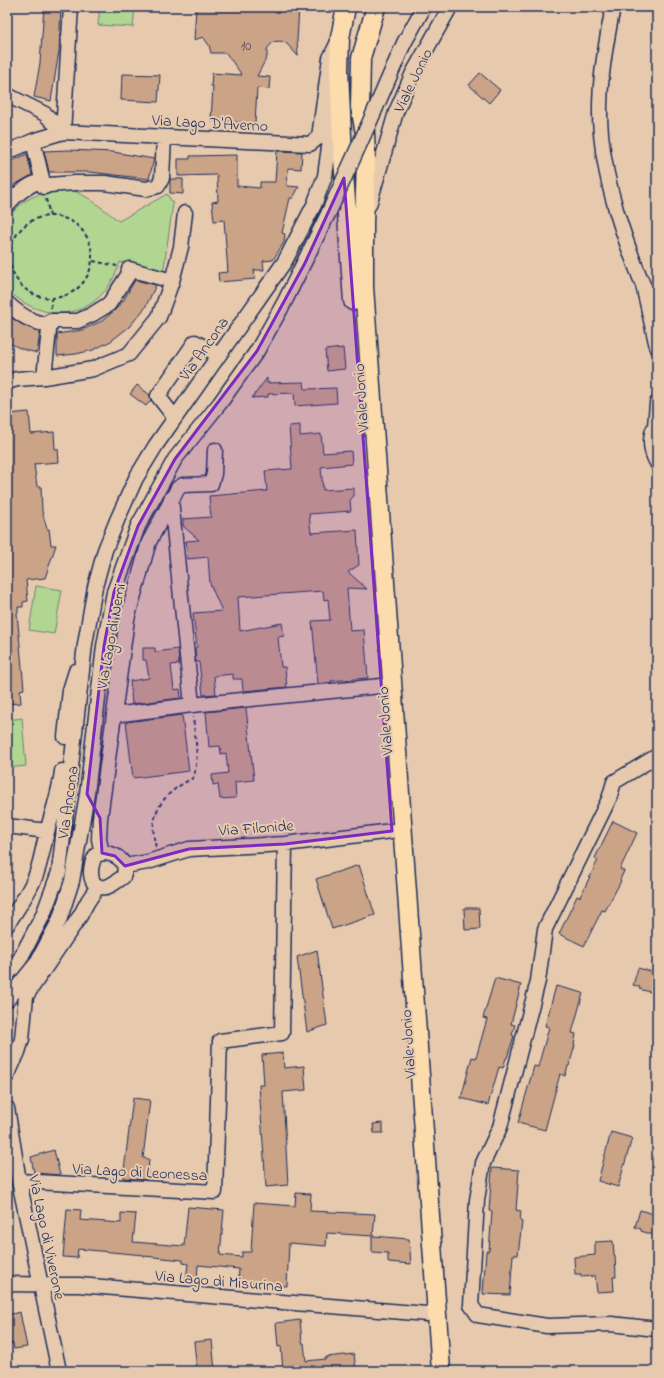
<svg xmlns="http://www.w3.org/2000/svg" width="664" height="1378" font-family="'Indie Flower',sans-serif">
<style>
.green{fill:#b1d691;stroke:#668278}
.building{fill:#cba387;stroke:#1b2f5e}
.lines{fill:none;stroke-linecap:round;stroke-linejoin:round}
.minor-casing{stroke:#1b2f5e;stroke-width:17}
.major-casing{stroke:#1b2f5e;stroke-width:21}
.path{stroke:#1b2f5e;stroke-width:2;stroke-dasharray:4 3;stroke-linecap:butt}
.minor{stroke:#e7caae;stroke-width:14}
.major{stroke:#fcdcac;stroke-width:18}
.minor-bridge-casing{stroke:#1b2f5e;stroke-width:17;stroke-linecap:butt}
.minor-bridge{stroke:#e7caae;stroke-width:14}
.marked{fill:#7b2cbf;fill-opacity:0.2;stroke:#7b2cbf;stroke-width:3;stroke-linejoin:round}
.labels{text-anchor:middle;stroke-width:4;stroke-linejoin:round;paint-order:stroke}
.number-label{font-size:14px;fill:#474c68}
.street-label{font-size:16px;fill:#1b2f5e;stroke:#e7caae}
</style>
<rect width="100%" height="100%" fill="#e7caae"/>
<filter id="ink" filterUnits="userSpaceOnUse"><feTurbulence type="fractalNoise" baseFrequency=".025" numOctaves="2"/><feDisplacementMap in="SourceGraphic" scale="8" xChannelSelector="R" yChannelSelector="G"/><feConvolveMatrix kernelMatrix="1 2 1 2 8 2 1 2 1" color-interpolation-filters="sRGB"/></filter>
<g filter="url(#ink)">
<!-- green -->
<path class="green" d="M100 7H135L133 27 98 25Z
M71 189 90 199 119 221 167 194 173 204 163 274 120 262C107 303 72 325 30 306 22 302 11 295 7 286 5 280 7 262 7 256 7 245 5 232 7 222 7 219 10 217 12 214 25 195 49 190 71 189Z
M36 586 62 590 54 634 29 630Z
M22 718 26 766 7 768V720Z"/>
<!-- building -->
<path class="building" d="M44 7H61L59 51 51 101 34 97 40 63Z
M196 7H271L276 11H280L291 7H299L297 41 298 56 286 43 280 41 273 42 267 49V57L257 76 270 77 269 89 257 88 255 123 211 121 213 86H211L212 73 242 75 226 53H211L209 45 203 37 194 40Z
M480 73 500 90 489 103 469 85Z
M122 74 160 75 158 102 121 100Z
M68 150 113 152 154 159 149 179 90 172H49L44 151Z
M277 151 302 152 301 169 288 168 287 186 299 187 293 198H290L282 233 285 234 284 242 273 260 263 261 264 270H254L255 279 219 282 218 273 228 272 224 220 214 221 212 202 218 201 217 175 178 176V159H190V156L237 155V186L260 188V182H275Z
M27 154 32 175 7 189V163Z
M170 179H183V194L170 193Z
M135 280 156 285 145 308 129 327 111 341 93 350 76 354 57 356V334L82 330 102 321 115 310 123 301Z
M7 315 23 325 40 332 37 353 22 349 7 342Z
M343 348 345 369 327 371 325 350Z
M267 378V383L304 382 305 389 336 388 337 403 295 406 294 393 268 394V397L252 398Z
M137 385 150 395 151 400 146 406 130 394Z
M29 412 31 434 54 432 55 449H58L59 462 34 464 37 486H41L42 511 47 529H49L51 545H56L45 578 26 580 28 601 23 602V607H18V613H17L24 689 20 690 21 703 7 704V414Z
M300 425V436L321 434 323 453 351 451 352 464 321 467 323 490 354 488V496L350 500 351 511 309 514 311 533 357 530 359 565 348 572 367 589 347 588 350 631 364 630 368 678 331 681 332 682 318 684 312 621 330 620 328 599 324 600 323 591 238 597 240 631 282 623 284 636 278 637 281 667H285L287 687 243 691 242 679H233V674L214 676 216 694 203 695 199 662H196L195 648 197 647 193 613 222 611 210 584 208 557 188 559 186 541 199 540 183 526V519L211 517 209 496 267 491 265 471 292 469 289 426Z
M143 648H155V652L178 649 179 664 171 665 174 690 180 689 181 698 132 704 130 681 149 678 146 660H143Z
M246 708 254 780 235 782 236 798 220 799 218 784 213 785 212 775 228 773 226 753 221 754 220 746 209 747 206 712Z
M182 715 189 771 133 778 126 722Z
M613 821 637 833 620 869 624 871 620 880 621 881 605 911 602 910 584 946 559 934 577 896 580 897 598 860 595 858Z
M359 865 375 915 332 929 316 879Z
M464 908H479L480 929 465 930Z
M317 950 327 1025 307 1032 297 957Z
M638 968 657 973V994L639 989 640 987 633 985Z
M495 978 521 985 511 1024 515 1025 512 1035 514 1036 507 1058H506L503 1068 499 1067 488 1105 461 1098 472 1057 476 1058 487 1019 483 1018Z
M556 986 583 993 572 1033 576 1034 574 1045H575L569 1066H568L565 1076 560 1074 545 1130 518 1123 534 1066 538 1067 549 1027 545 1026Z
M283 1053 284 1068 304 1066 306 1090 283 1092 288 1185 266 1187 259 1085H264L262 1055Z
M133 1098 150 1100 143 1158 149 1159 147 1180 123 1178Z
M383 1123V1133H374L373 1124Z
M611 1132 632 1138 618 1187 598 1181Z
M54 1150 60 1175 34 1173 31 1157Z
M492 1168 519 1170 516 1210 521 1211 520 1221 522 1222 518 1255H513L510 1295 483 1294 486 1251H489L492 1211H489Z
M296 1193 311 1194 310 1211 375 1214 373 1236 409 1239 411 1264 388 1262V1253L372 1252V1236L327 1233 326 1246 289 1243 287 1286 238 1283 239 1269 198 1265 197 1280 186 1279 188 1264 183 1263V1260L144 1256V1255L78 1249 77 1258 63 1257 67 1209 81 1210 80 1220 121 1223V1213L136 1214 133 1242 184 1246 188 1207 224 1210 220 1255 242 1257V1252H251L254 1203 295 1206Z
M640 1210 657 1215V1236L641 1231V1229L635 1227Z
M613 1241 614 1255H615L616 1277H613L614 1291 597 1292 595 1276 581 1277V1274H575L574 1257 595 1255V1242Z
M20 1312 27 1347 14 1349 13 1343 7 1344V1315Z
M300 1320 302 1343H304L306 1361 326 1359V1357L354 1354 356 1371H283L281 1346 278 1347 276 1323Z
M212 1340 215 1371H197L194 1342Z"/>
<g class="lines">
<!-- minor casing -->
<g class="minor-casing">
<path id="minor" d="M613 7C605 48 597 91 601 134 606 187 623 236 643 285
M7 95 45 114 63 132
M63 132 71 7
M33 141 44 187 49 185 75 183H105L146 189 158 186 162 178 164 137
M7 152 33 141 63 132 310 144 319 137 330 58 339 40
M7 205C16 194 29 185 42 180
M369 205 396 112 412 75 450 7
M7 303C20 315 32 323 50 325
M657 307 643 285 657 347
M44 377 50 321H78L93 314 109 304 128 275 129 269 172 281
M7 382 17 379 44 377 93 369 129 354 159 317 172 281 181 247 185 213
M175 418 158 396 195 342 219 355
M657 423C648 435 650 451 657 463
M655 426 657 403
M171 499 192 705
M114 715 192 705 381 686
M65 737 70 690 76 671
M657 756 614 782 609 799 545 929 538 981 500 1127 483 1163 477 1200 471 1305 478 1315 547 1326 611 1324 657 1329
M7 826 47 831
M102 853 99 839 100 818 127 619 149 542 178 488 183 485 211 484 214 474 215 450
M104 853C118 854 129 863 123 877 118 880 112 886 106 887 87 890 89 865 96 855Z
M125 866 148 862 189 849 285 844 392 831
M7 925C17 909 29 893 36 875 42 858 44 841 49 825 54 807 60 790 62 771
M7 975 20 959 43 915 59 872 85 644 95 587 105 550 118 518 136 478 156 445 285 261 314 205 325 176 335 103
M7 1000 36 964 59 921 72 881 87 794 104 646 114 592
M7 1076 18 1052 22 1039 26 996 80 916 88 901 98 886
M7 1108 19 1181 59 1371
M19 1181 215 1192 220 1041 282 1033 285 844
M7 1284 79 1285 427 1314"/>
</g>
<!-- major casing -->
<g class="major-casing">
<path id="major" d="M346 7 340 38 339 71 343 158 353 301
M376 7 361 58 360 107 365 133 366 160 364 225V287L441 1371"/>
</g>
<!-- path -->
<path class="path" d="M46 199 50 216
M10 257a41 41 0 1 1 82 0a41 41 0 1 1-82 0Z
M93 261 117 266
M51 308V299
M156 847C147 813 163 793 193 778 200 759 195 737 193 717
M7 1022 11 1015"/>
<!-- minor -->
<use href="#minor" class="minor"/>
<!-- major -->
<use href="#major" class="major"/>
<!-- minor-bridge casing -->
<g class="minor-bridge-casing">
<path id="minor-bridge" d="M114 592 138 526 175 459 220 403 257 351 284 303 328 214 371 119 404 43 424 7"/>
</g>
<!-- minor-bridge -->
<use href="#minor-bridge" class="minor-bridge"/>
</g>
</g>
<!-- marked area -->
<path class="marked" d="M344 178 392 831 285 844 189 849 125 866 115 856 102 853 100 818 87 794 104 646 114 592 138 526 175 459 257 351 305 263Z"/>
<g class="labels">
<!-- number labels -->
<g class="number-label">
<text x="246" y="50">10</text>
</g>
<!-- street labels -->
<g class="street-label">
<text transform="translate(412 80) rotate(-64)" y="6">Viale Jonio</text>
<text transform="translate(210 122) rotate(3)" y="6">Via Lago D'Averno</text>
<text transform="translate(203 348) rotate(-55)" y="6">Via Ancona</text>
<text transform="translate(360 398) rotate(-94)" y="6">Viale Jonio</text>
<text transform="translate(110 636) rotate(-80)" y="6">Via Lago di Nemi</text>
<text transform="translate(384 721) rotate(-94)" y="6">Viale Jonio</text>
<text transform="translate(67 802) rotate(-82)" y="6">Via Ancona</text>
<text transform="translate(256 827) rotate(-4)" y="6">Via Filonide</text>
<text transform="translate(407 1044) rotate(-94)" y="6">Viale Jonio</text>
<text transform="translate(140 1171) rotate(3)" y="6">Via Lago di Leonessa</text>
<text transform="translate(48 1237) rotate(78)" y="6">Via Lago di Viverone</text>
<text transform="translate(219 1280) rotate(5)" y="6">Via Lago di Misurina</text>
</g>
</g>
<!-- margin -->
<rect width="664" height="1378" fill="none" stroke="#e7caae" stroke-width="24"/>
<rect x="12" y="12" width="640" height="1354" fill="none" stroke="#1b2f5e" stroke-width="1.5" filter="url(#ink)"/>
</svg>
